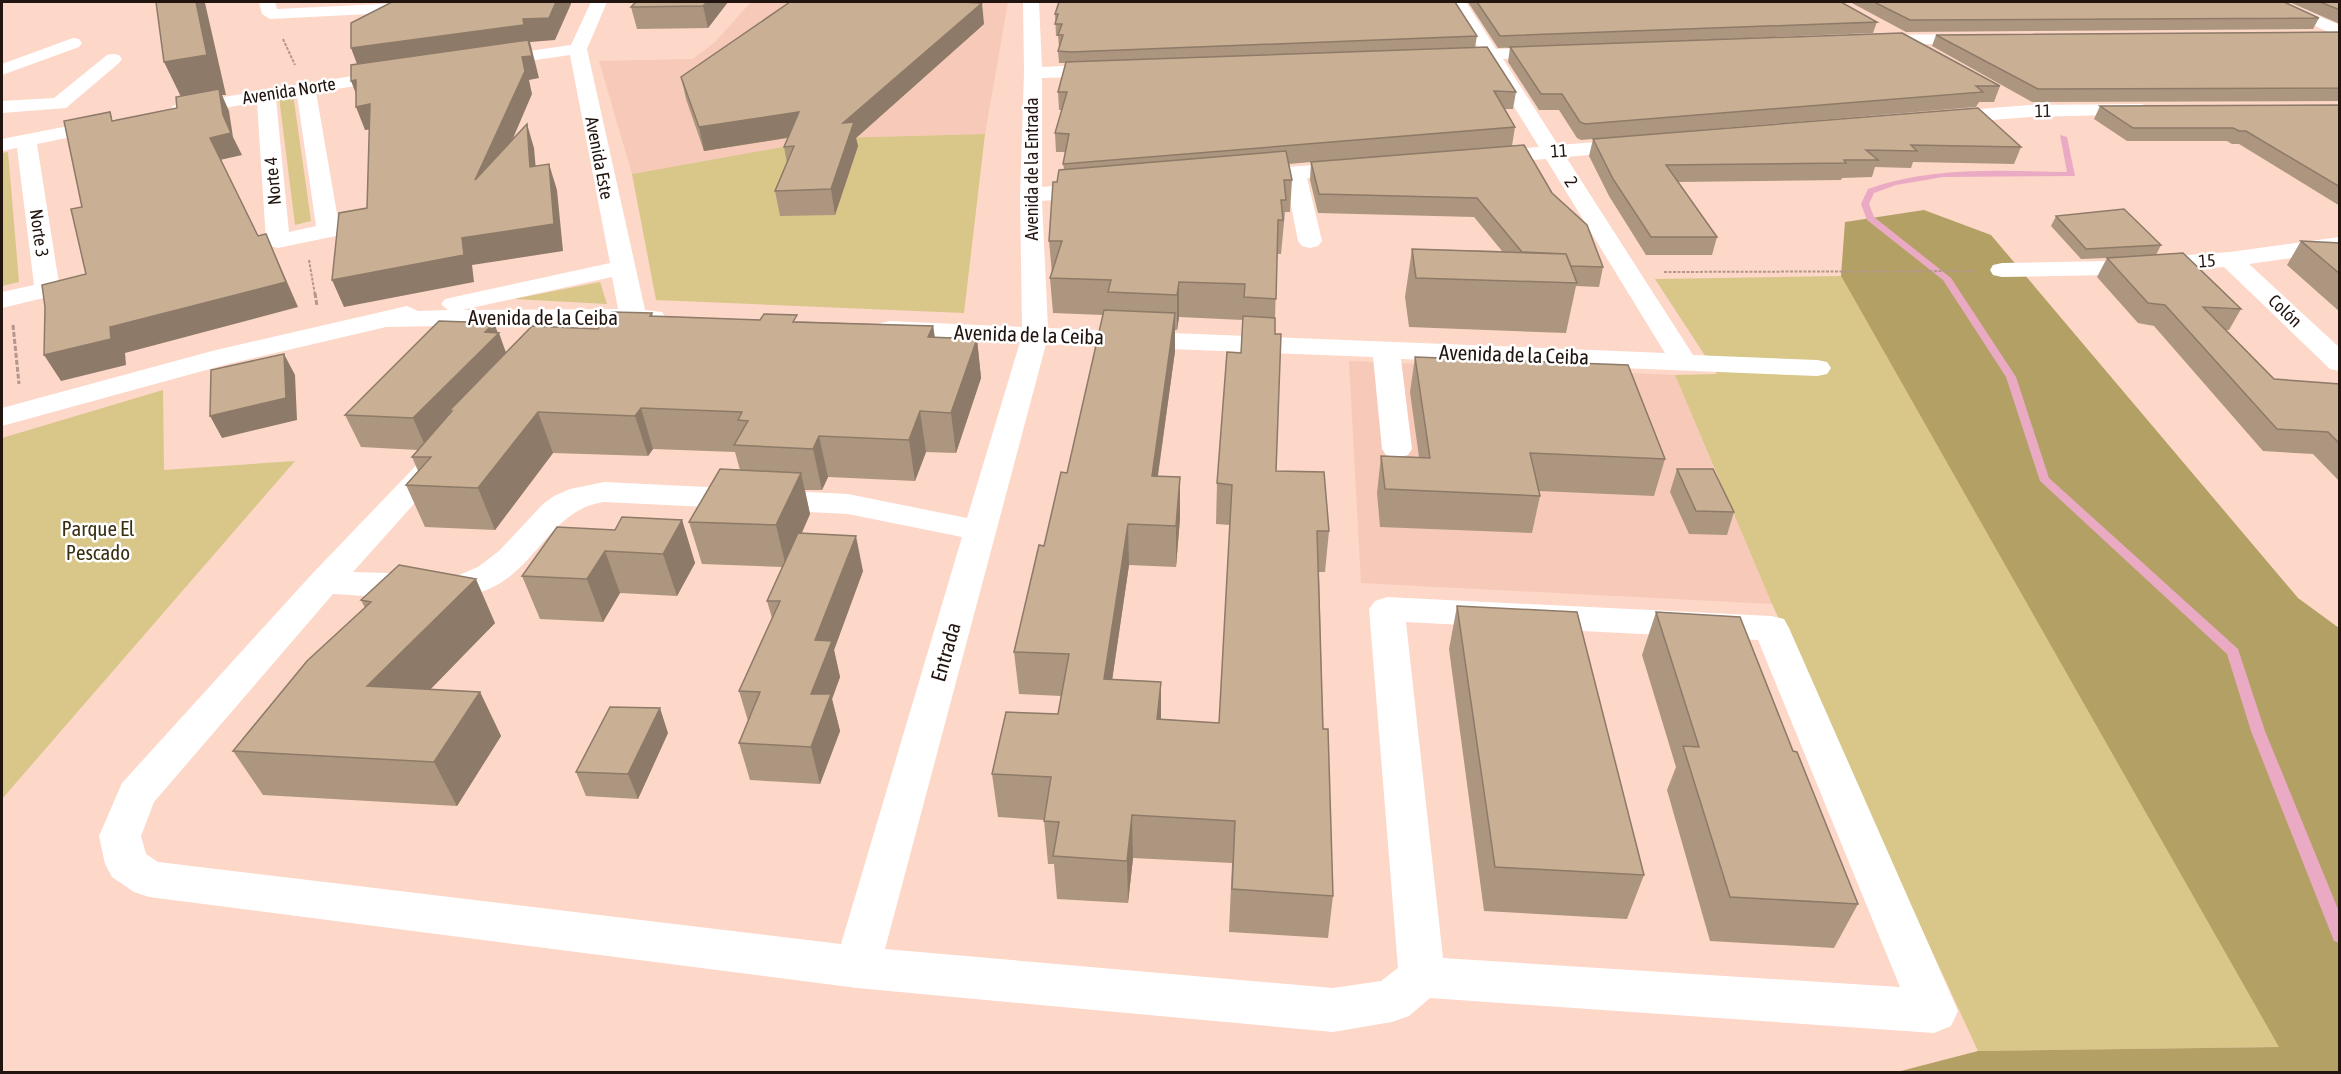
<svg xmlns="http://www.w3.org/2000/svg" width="2341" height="1074" font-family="'Asap Condensed',sans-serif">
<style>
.built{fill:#f7c9b8}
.green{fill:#d9c689}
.forest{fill:#b3a064}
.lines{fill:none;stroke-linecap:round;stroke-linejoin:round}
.stream{fill:#ebaac3;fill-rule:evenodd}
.path-far1{stroke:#b4968a;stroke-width:2;stroke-dasharray:3 1.5;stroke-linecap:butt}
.path{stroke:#b4968a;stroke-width:3;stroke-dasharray:5 2;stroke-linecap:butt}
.minor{fill:#fff;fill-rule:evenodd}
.wall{fill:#ad967f;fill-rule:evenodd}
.shaded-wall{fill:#8d7a68}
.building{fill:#c9af94;stroke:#8d7a68;stroke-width:1.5}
.labels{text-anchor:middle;stroke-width:5;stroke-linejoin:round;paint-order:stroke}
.far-street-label{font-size:18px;fill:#22150f;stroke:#fff}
.street-label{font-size:21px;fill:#22150f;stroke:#fff}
.park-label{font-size:21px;fill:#382f13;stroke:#fff}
</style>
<rect width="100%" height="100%" fill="#fdd7c8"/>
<!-- built -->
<path class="built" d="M751 2H1008L985 134 833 138 632 174 599 61 693 59 715 42Z
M1349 361 1675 375 1772 604 1361 583Z"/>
<!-- green -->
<path class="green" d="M293 94 311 221 295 225 279 97Z
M985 134 964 313 656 300 632 174 833 138Z
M8 152 19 282 2 286V153Z
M1841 276 2280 1047 1978 1051 1772 604 1675 375 1717 374 1655 279Z
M600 282 607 304 514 299Z
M163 390 164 470 295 461 2 799V438Z"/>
<!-- forest -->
<path class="forest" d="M1924 210 1991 235 2298 598 2339 628V1072H1897L1978 1051 2279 1047 1841 276 1845 222Z"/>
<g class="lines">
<!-- stream -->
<path class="stream" d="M2060 135 2067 137 2075 176 1943 177 1896 185 1874 193 1869 204 1874 217 1951 278 2016 377 2049 478 2238 649 2265 731 2340 914V943L2334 941 2332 936 2251 731 2227 654 2040 481 2006 377 1943 280 1867 220 1861 204 1868 189C1933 166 2000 171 2067 172Z"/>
<!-- path-far1 -->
<path class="path-far1" d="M283 39 295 65
M309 260 315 295
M1664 272 1975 271"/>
<!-- path -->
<path class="path" d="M315 293 317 306
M13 325 19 384"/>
<!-- minor -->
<path class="minor" d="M259 2H275L277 9 422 2H520L512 7 270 19 262 14Z
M591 2H607L587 49 645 310 662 312 666 318 662 324 653 326 580 324 543 365 533 367 523 365 519 359 551 324 386 327 228 364 2 426V408L212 351 407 306 418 311 448 310 441 304 445 299 610 263 570 55 488 67 482 66 479 62 482 58 488 57 571 45ZM612 277 618 309 462 310Z
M1023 2H1039L1042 67 1108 64 1115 66 1117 70 1115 74 1108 76 1042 78V187L1098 182 1106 184 1109 189 1106 194 1098 196 1042 201 1048 328 1665 353 1546 159 1484 164 1477 162 1473 158 1477 154 1484 152 1539 147 1485 60H1442L1439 56 1442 52 1479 49 1450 2H1466L1496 49 1555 47 1561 48 1564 52 1561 56 1555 57 1503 59 1558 145 1636 139 1643 141 1646 145 1643 149 1636 151 1566 157 1693 355 1817 360 1827 362 1831 368 1827 374 1817 376 1401 359 1412 449 1408 455 1397 458 1386 455 1382 449 1373 357 1046 344 885 949 1333 988 1381 981 1398 968 1369 609 1375 601 1387 597 1771 616 1784 619 1789 628 1958 1011 1951 1026 1934 1033 1430 998 1409 1016 1392 1022 1333 1032 857 988 149 897 134 892 112 877 105 864 99 836 122 783 312 574 429 452 440 449 451 452 455 458 353 572 459 575 478 567 499 551 543 504 554 496 570 489 604 482 848 494 967 518 1020 342 890 337 881 335 877 329 881 323 890 321 1022 327 1020 195 1024 73ZM604 502 848 514 962 537 841 944 158 862 146 854 141 836 154 802 333 594C379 596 449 608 491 588 537 567 553 508 604 502ZM1406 622 1758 640 1900 987 1443 958Z
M2265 2H2285L2340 25V37L2267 5Z
M1978 34 1984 35 1987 39 1984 43 1870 45 1864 44 1861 40 1864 36 1870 35Z
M73 38 79 39 82 43 79 47 2 75V64Z
M113 54 119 55 122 59 119 63 66 108 2 113V101L54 98 107 55Z
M396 69 403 71 405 75 403 79 316 92 340 231 336 236 278 248 270 246 266 241 257 102 180 116 173 114 170 110 173 106 180 104ZM297 95 316 226 289 232 276 99Z
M2141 104 2148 106 2151 110 2148 114 2030 117 1941 124 1934 122 1931 118 1934 114 1941 112 2030 105Z
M109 118 116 120 119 124 116 128 37 144 60 290 56 295 2 308V292L34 285 17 148 2 151V139Z
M1355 162 1363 163 1366 168 1363 173 1307 178 1322 241 1318 246 1310 248 1302 246 1298 241 1286 180 1245 184 1237 182 1234 177 1237 172 1245 170Z
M2340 237V251L2249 264 2340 348V371L2330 369 2224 267 2108 275 2002 277 1993 275 1990 270 1993 265 2002 263 2108 261 2230 252Z"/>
</g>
<!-- wall -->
<path class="wall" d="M636 2H728L708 28 637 29 631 7Z
M1468 2H1841L1877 22 1873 33 1498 48Z
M1850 2H2284L2319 18 2313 29 1906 32Z
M2289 2H2340V24Z
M1055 14 1477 36 1475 47 1516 92 1513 109H1505L1515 127 1512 146 1552 193 1603 267 1599 287 1576 286 1566 333 1409 327 1405 297 1412 249 1502 251 1474 217 1318 213 1310 180 1311 162 1289 164 1292 180 1290 212H1285L1281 254H1277L1275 318 1276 471 1329 531 1325 572H1319L1323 729 1333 896 1328 938 1229 932 1232 863 1133 858 1128 903 1057 899 1054 864H1048L1044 820 998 817 992 774 1058 714 1061 696 1019 694 1014 652 1044 546 1067 473 1103 315 1053 313 1050 278 1052 274 1049 241 1057 182 1064 169 1063 164 1065 152H1056L1055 133 1062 110H1059L1058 92 1066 63H1059L1058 51 1059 47 1058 36H1056ZM1179 317 1243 320 1241 353 1217 483 1216 524 1230 525 1219 723 1161 719V682L1112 679 1129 565 1176 567 1180 518V477L1158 476 1175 351V330H1177Z
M984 24 856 138 858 146 835 215 780 216 775 191 787 163 784 147 788 138 704 151 686 99 681 77Z
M2340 32V101L2032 102 1932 46 1936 35Z
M1510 47 2000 86 1994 102H1979L1976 107 1581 140 1577 138 1559 110H1539L1508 62Z
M2340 105V206L2239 144H2232L2227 141H2127L2094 119 2100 106Z
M1978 108 2021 147 2014 164 1913 162 1911 168 1875 167 1872 177 1842 178 1841 180 1678 182 1717 237 1712 255H1646L1609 196 1589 156 1593 139Z
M2056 216 2161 245 2156 255 2241 309 2229 330H2225L2274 379 2340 384V482L2313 454 2263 451 2154 326 2138 323 2097 277 2107 258 2081 259 2051 226Z
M2301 241 2340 243V312L2287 265Z
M652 313 653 316 933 326 935 337 977 339 981 378 956 453 926 452 915 481 828 477 822 490H805L810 514 802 533 863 571 834 650 840 677 832 699 840 731 820 784 750 780 739 743 748 721 739 691 772 618 767 601 782 567 702 564 689 522 740 470 735 452 653 449 648 456 553 453 495 530 425 527 406 485 418 471 412 457 418 450 361 447 345 415 494 323 506 353 598 329Z
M1415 357 1665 459 1654 496 1539 491 1540 496 1532 533 1380 527 1377 493 1381 456 1419 457 1410 392Z
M1677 469 1734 512 1727 535 1689 534 1670 492Z
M682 520 695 563 677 596 620 593 603 622 540 619 522 576 615 530Z
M361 600 495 623 430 689 480 692 501 736 457 806 263 795 233 751 365 608Z
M1457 606 1644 875 1627 919 1484 911 1449 649Z
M1656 612 1793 751 1858 904 1834 948 1710 941 1667 790 1676 767 1642 655Z
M668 733 638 799 586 796 576 772Z"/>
<!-- shaded-wall -->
<path class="shaded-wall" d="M196 2H205V3L226 95H222L229 111 233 137 223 115 184 103 164 62Z
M556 2H571V4L555 40 530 42 539 78 529 80 532 94 484 206 360 72 351 48 523 19Z
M707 2H728L708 28 703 6Z
M982 3 984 24 856 138 858 146 835 215 831 189 843 123Z
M356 80 360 104 351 81Z
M370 104 380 128 365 130 356 107Z
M799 112 803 135 704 151 699 127Z
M527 124 534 148 538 193 530 167Z
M231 133 242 155 220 160 210 138Z
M549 164 557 190 563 251 472 265 474 282 344 307 332 280 462 238Z
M266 234 298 307 125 353 126 365 61 381 44 355Z
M1179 282V317L1177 330V295Z
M1175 313V351L1152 516V476Z
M494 323 498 334 499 333 510 364 452 411H449L454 422 427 450 413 418Z
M933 326 938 365 928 337Z
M977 339 981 378 956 453 951 413Z
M284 354 295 375 297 420 222 438 210 416Z
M641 408 653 449 648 456 635 416Z
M920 411 926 452 915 481 909 440Z
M538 412 553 453 495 530 478 488Z
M819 436 828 477 822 490 813 449Z
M801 473 810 514 786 567 776 525Z
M1180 477V518L1176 567V526Z
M682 520 695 563 677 596 663 554Z
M1128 524 1129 565 1106 722 1104 679Z
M856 536 863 571 834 650 840 677 832 699 840 731 820 784 811 747V694L815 640Z
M605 551 620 593 603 622 587 579Z
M476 579 495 623 391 730 367 686Z
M1161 682V724L1157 719Z
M480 692 501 736 457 806 434 762Z
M660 708 668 733 638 799 628 774Z
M1132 815 1133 858 1128 903 1127 861Z"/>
<!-- building -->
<path class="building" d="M156 2H196L207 55 164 62Z
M392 2H556L549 18 523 19 524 25 351 48V23Z
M636 2H707L703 6 631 7Z
M790 2H960L982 3 843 123 854 122 831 189 775 191 794 146 784 147 799 112 699 127 681 77Z
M1059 2H1455L1477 36 1071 52 1058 51 1063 35H1058L1062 24H1055L1058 14H1055Z
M1477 2H1841L1877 22 1500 36Z
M1874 2H2284L2319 18 1910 20Z
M2320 2H2340V10Z
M2340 32V88L2038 89 1936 35Z
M1902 33 2000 86H1976L1983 92 1585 124 1580 122 1562 94H1541L1510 47Z
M528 40 532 56 522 57 525 71 475 180 527 124 530 167 549 164 554 224 462 238 464 255 332 280 339 213 367 208 370 104 356 107V80L351 81V65Z
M1487 47 1516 92 1494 91 1515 127 1063 164 1069 134 1055 133 1067 92H1058L1066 62Z
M219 89 223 115 231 133 210 138 258 236 266 234 286 282 110 327 111 339 44 355 45 307 42 285 86 274 71 209 82 207 64 121 110 112 112 121 177 108 176 97Z
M2340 105V187L2246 131H2239L2233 128H2133L2100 106Z
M1978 108 2021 147 1911 145 1917 151 1866 150 1878 160H1844L1846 163 1666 165 1717 237H1651L1613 179 1593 139Z
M1524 145 1552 193 1587 225 1603 267 1571 266 1566 254 1522 252 1477 198 1319 194 1311 162Z
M1286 151 1292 180H1284L1286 200H1281L1283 220H1278L1276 299 1244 297 1245 284 1179 282 1177 295 1108 292 1111 280 1050 278 1062 241H1049L1053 182H1057L1059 170Z
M2124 209 2161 245 2086 249 2056 216Z
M2301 241 2340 243V274Z
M1412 249 1566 254 1577 283 1416 278Z
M2183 253 2241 309 2203 307 2274 379 2340 384V444L2328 432 2277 429 2165 305 2148 303 2107 258Z
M1104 310 1175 313 1152 476 1180 477 1176 526 1128 524 1104 679 1161 682 1157 719 1219 723 1232 485 1217 483 1227 352 1241 353 1243 316 1275 318V334H1281L1276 471 1324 472 1329 531H1317L1323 729H1328L1333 896 1232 889 1235 821 1132 815 1127 861 1053 856 1059 822 1044 821 1051 777 992 774 1006 712 1058 714 1069 654 1014 652 1039 545 1044 546 1061 472 1067 473Z
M612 312 652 313 650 316 760 320 764 314 797 315 793 322 933 326 928 337 977 339 951 413 920 411 909 440 819 436 813 449 734 445 748 421 738 420 742 412 641 408 635 416 538 412 478 488 406 485 431 457H412L452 411H449L532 326 598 329Z
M439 321 494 323 485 332 499 333 413 418 345 415Z
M284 354 286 398 210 416 211 370Z
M1415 357 1628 365 1665 459 1530 453 1540 496 1385 489 1381 456 1430 458Z
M720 469 801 473 776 525 689 522Z
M1677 469H1713L1734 512 1696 511Z
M622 517 682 520 663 554 605 551 587 579 522 576 557 527 615 530Z
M798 533 856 536 815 640 832 641 811 694H831L811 747 739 743 760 692 739 691 780 601H767Z
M399 565 476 579 367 686 480 692 434 762 233 751 307 661 371 602 361 600Z
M1457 606 1577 612 1644 875 1495 867Z
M1656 612 1740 617 1793 751 1797 752 1858 904 1730 897 1683 746 1699 747Z
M610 707 660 708 628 774 576 772Z"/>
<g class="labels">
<!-- far-street labels -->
<g class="far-street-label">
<text transform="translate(289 91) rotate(-9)" y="6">Avenida Norte</text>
<text transform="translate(2043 111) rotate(-1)" y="6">11</text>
<text transform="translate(1559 151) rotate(-4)" y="6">11</text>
<text transform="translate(599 158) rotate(79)" y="6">Avenida Este</text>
<text transform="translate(1032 169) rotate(-90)" y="6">Avenida de la Entrada</text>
<text transform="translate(273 181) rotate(-95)" y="6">Norte 4</text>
<text transform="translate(1571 182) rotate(58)" y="6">2</text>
<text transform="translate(39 233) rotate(82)" y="6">Norte 3</text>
<text transform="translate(2207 261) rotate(-4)" y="6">15</text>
<text transform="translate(2285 311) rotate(43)" y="6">Colón</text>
</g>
<!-- street labels -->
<g class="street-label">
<text x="543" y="325">Avenida de la Ceiba</text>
<text transform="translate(1029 335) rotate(2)" y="7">Avenida de la Ceiba</text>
<text transform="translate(1514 355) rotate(2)" y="7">Avenida de la Ceiba</text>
<text transform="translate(946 652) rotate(-74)" y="7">Entrada</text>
</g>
<!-- park labels -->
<g class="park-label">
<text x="98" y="536">Parque El<tspan x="98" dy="24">Pescado</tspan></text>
</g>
</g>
<!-- border -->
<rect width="2341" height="1074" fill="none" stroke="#22150f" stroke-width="6"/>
</svg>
